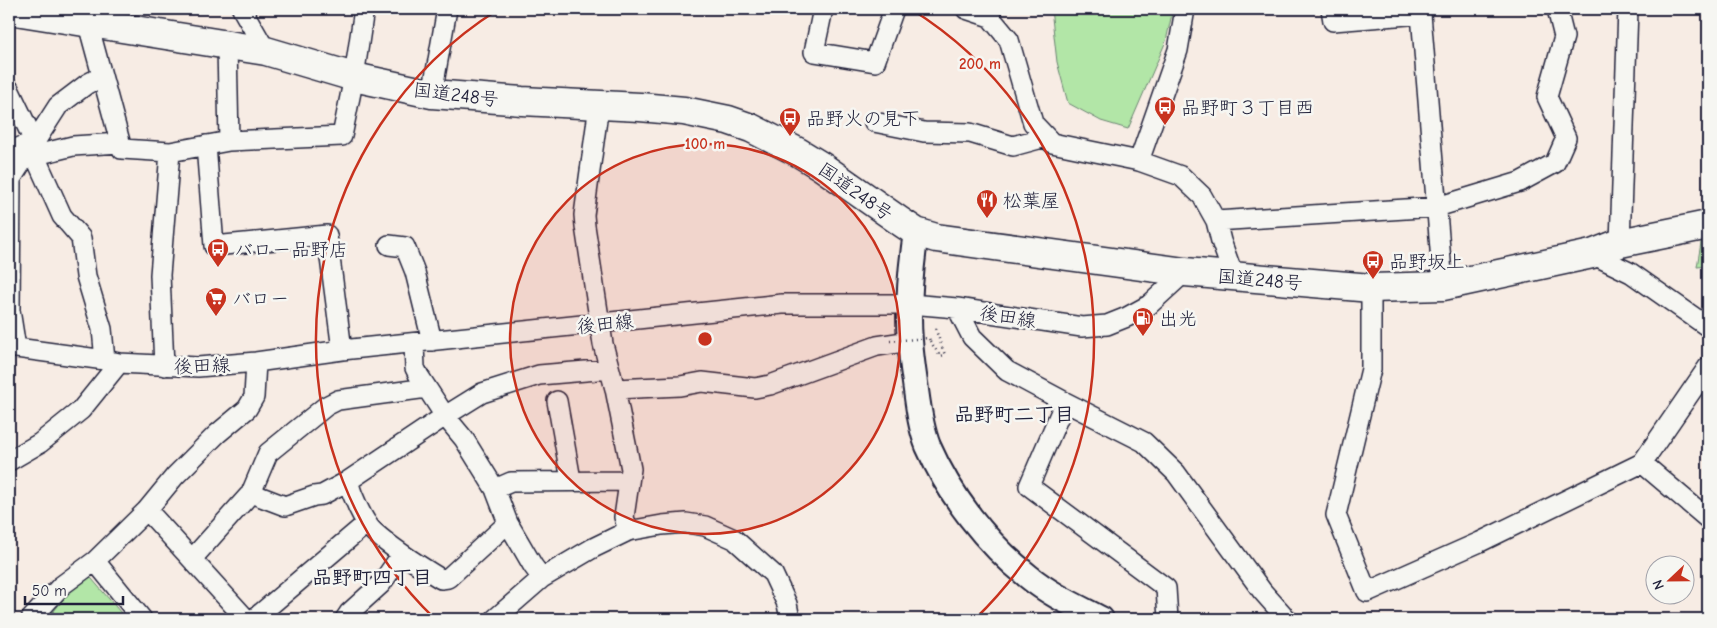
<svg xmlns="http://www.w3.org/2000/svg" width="1717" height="628" font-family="'Comic Neue','Klee One',sans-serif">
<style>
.green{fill:#b2e6a7;stroke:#6a8471}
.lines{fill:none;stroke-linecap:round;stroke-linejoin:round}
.minor-casing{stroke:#22223b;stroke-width:22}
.major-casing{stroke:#22223b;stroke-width:28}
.highway-casing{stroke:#22223b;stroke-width:31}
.path{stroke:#22223b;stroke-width:2.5;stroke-dasharray:1 4;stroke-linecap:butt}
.minor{stroke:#f6f6f2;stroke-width:19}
.major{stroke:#f6f6f2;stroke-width:24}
.highway{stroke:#f6f6f2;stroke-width:28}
.path-bridge{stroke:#22223b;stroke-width:2.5;stroke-dasharray:1 4;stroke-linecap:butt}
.ring{fill:none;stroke:#c8321e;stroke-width:2.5}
.labels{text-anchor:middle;stroke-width:5;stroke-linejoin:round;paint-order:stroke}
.street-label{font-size:19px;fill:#22223b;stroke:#f6f6f2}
.poi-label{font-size:19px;fill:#22223b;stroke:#f6f6f2;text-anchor:start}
.neighbourhood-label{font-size:20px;font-weight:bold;fill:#22223b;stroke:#f6f6f2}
.centre{fill:#c8321e;stroke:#f6f6f2;stroke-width:2.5}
.ring-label{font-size:15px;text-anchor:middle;font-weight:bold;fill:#c8321e;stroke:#f6f6f2;stroke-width:5;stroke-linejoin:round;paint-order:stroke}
</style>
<rect width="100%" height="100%" fill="#f7ece4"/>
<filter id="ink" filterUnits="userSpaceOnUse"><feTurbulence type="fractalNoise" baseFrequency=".02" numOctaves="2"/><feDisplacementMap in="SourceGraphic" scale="10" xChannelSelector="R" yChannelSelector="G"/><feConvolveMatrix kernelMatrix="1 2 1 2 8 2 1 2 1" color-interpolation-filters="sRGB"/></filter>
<g filter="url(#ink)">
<!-- green -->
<path class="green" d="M1051 9H1173L1166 41 1128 129 1101 121 1068 103 1057 62Z
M1708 236V266L1697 267 1702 237Z
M86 572 121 613 113 619H49L48 618Z"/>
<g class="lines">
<!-- minor casing -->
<g class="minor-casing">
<path id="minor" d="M242 9 266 51
M823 9 814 52 875 62 894 9
M966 9 990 17 1009 40 1033 123 1052 143 1139 161 1181 176 1202 196 1216 221 1221 241 1234 277
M1331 9 1333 21 1421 14 1443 286
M88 24 122 149 170 152 229 141 342 136 354 77 364 9
M227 46 229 141
M9 89 34 141 39 165 62 216 81 238 86 276 102 329 105 360
M432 94 447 9
M599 105 584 215 585 226 603 344 615 389 631 469 624 517 628 531
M874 122 924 132 970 133 1013 146 1046 137
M206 145 214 246 327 235 342 350
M9 152 34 141
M36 155 73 146 120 143
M1139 161 1178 50 1185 9
M1216 221 1437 207 1520 182 1555 163 1566 138 1547 97 1564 37 1557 9
M1620 243 1628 9
M389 245 405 247 415 272 432 341
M1592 254 1631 273 1708 327
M1371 288V369L1336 515 1367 592 1480 542 1642 463 1708 367
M957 308 972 337 1007 371 1065 402 1144 442 1176 473 1262 591 1287 619
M414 344 415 368 419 376 445 416 464 439 495 489 508 523 533 566 542 578
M9 347 105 360 119 363 198 367 256 362 342 350 782 304H910L957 308 1082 327 1107 325 1127 317 1149 305 1185 272
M16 348 10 310 11 179 58 106 87 84 102 76
M164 366 160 275 170 152
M615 389 680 386 702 382 755 388 770 385 877 346 910 341
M557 401 571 480
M1065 402 1029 486 1166 588 1168 619
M9 461 40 443 81 410 119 363
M1642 463 1708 519
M348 481C352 495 363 522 374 532 394 550 418 565 441 579L448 578 508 523
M495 489 511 482 628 481
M251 493 285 506 314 496 322 495 348 481 445 416 482 393 539 375 609 369
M147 510 246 619
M192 559 251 493 268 453 326 406 338 400 427 388
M95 561 142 619
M31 619 61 586 95 561 147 510 175 476 217 434 247 409 254 397 256 362
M254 619 367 523
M345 619 349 613 381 584 402 554
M495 619 542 578 593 548 628 531 662 525 686 523 705 526 734 539 773 574 787 604 790 619"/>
</g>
<!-- major casing -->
<g class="major-casing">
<path id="major" d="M916 232C911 267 907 306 910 341 911 355 913 369 915 383 918 404 920 426 928 446 950 496 986 543 1029 577 1051 595 1076 606 1101 619"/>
</g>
<!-- highway casing -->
<g class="highway-casing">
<path id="highway" d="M9 10 266 51 354 77 432 94 522 101 640 107 684 111 728 120 751 128 798 152 821 166 901 222 916 232 936 238 1185 272 1371 288 1443 286 1592 254 1620 243 1708 225"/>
</g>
<!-- path -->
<path class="path" d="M930 341 940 356 945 355 935 328"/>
<!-- minor -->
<use href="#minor" class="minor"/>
<!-- major -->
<use href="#major" class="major"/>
<!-- highway -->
<use href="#highway" class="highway"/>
<!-- path-bridge -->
<path class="path-bridge" d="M890 341 929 338 930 341"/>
</g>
</g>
<!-- distance rings -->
<circle cx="705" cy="339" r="195" fill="#c8321e" fill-opacity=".12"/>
<g class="ring">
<circle cx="705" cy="339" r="195"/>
<path d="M435 619A389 389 0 0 1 499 9M911 9A389 389 0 0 1 975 619"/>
</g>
<!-- icons -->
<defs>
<g id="bus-pin" transform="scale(1.125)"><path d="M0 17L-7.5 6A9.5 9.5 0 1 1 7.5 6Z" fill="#c8321e" stroke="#f6f6f2"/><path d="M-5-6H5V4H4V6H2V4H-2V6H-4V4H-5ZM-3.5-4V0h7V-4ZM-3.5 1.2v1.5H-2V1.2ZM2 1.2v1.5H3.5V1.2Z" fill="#fff"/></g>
<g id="restaurant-pin" transform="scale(1.125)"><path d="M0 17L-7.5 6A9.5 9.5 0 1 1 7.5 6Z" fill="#c8321e" stroke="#f6f6f2"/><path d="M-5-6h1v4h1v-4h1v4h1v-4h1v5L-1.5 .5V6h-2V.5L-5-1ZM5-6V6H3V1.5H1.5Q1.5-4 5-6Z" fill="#fff"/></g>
<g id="supermarket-pin" transform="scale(1.125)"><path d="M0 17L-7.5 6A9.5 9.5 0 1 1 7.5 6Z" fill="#c8321e" stroke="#f6f6f2"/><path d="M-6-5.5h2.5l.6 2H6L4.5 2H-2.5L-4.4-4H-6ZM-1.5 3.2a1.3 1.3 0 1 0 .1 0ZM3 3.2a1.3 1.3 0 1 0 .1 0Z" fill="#fff"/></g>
<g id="fuel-pin" transform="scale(1.125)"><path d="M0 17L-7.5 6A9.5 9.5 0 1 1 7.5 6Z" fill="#c8321e" stroke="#f6f6f2"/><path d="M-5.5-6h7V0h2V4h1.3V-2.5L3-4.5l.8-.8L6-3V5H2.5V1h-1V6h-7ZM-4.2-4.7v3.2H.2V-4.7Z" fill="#fff"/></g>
</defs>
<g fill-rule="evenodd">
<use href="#bus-pin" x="1165" y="107"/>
<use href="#bus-pin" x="790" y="118"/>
<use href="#restaurant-pin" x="987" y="200"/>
<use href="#bus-pin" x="218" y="249"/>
<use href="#bus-pin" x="1373" y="261"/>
<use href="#supermarket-pin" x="216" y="298"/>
<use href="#fuel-pin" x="1143" y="318"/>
</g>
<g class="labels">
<!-- street labels -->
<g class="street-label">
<text transform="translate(456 94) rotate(7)" y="7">国道248号</text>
<text transform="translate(856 191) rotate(35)" y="7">国道248号</text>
<text transform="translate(1260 279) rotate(5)" y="7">国道248号</text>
<text transform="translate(1008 316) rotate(9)" y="7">後田線</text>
<text transform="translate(605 323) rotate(-6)" y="7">後田線</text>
<text transform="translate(202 365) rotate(-2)" y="7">後田線</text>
</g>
<!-- poi labels -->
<g class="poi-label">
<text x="1181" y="114">品野町３丁目西</text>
<text x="806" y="125">品野火の見下</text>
<text x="1003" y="207">松葉屋</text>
<text x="234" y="256">バロー品野店</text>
<text x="1389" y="268">品野坂上</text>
<text x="232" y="305">バロー</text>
<text x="1159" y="325">出光</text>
</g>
<!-- neighbourhood labels -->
<g class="neighbourhood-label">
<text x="1014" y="421">品野町二丁目</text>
<text x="372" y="584">品野町四丁目</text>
</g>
</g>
<circle cx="705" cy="339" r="8" class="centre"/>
<g class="ring-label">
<text x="980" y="69">200 m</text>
<text x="705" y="149">100 m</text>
</g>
<!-- margin -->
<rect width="1717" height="628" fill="none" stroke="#f6f6f2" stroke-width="30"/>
<rect x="15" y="15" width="1687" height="598" fill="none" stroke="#22223b" stroke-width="2" filter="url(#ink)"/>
<!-- north arrow -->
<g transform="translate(1670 580) rotate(248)"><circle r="24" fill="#f6f6f2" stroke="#a1a1a9"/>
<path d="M0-4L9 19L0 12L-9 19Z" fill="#c8321e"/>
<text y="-8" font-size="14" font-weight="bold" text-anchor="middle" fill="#22223b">N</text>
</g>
<!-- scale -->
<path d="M25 596v8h98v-8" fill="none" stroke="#22223b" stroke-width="2.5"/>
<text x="32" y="596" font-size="15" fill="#22223b" stroke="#f6f6f2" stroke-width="4" paint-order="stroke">50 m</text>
</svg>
